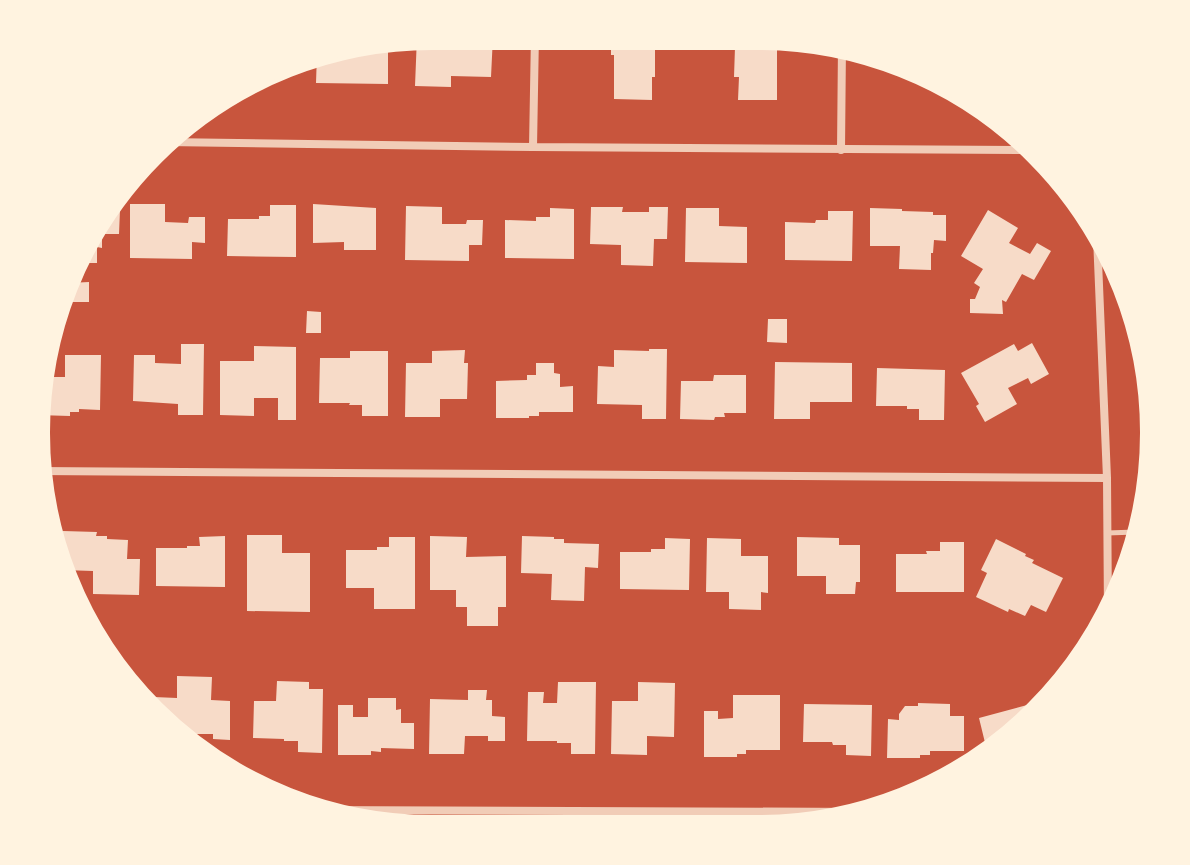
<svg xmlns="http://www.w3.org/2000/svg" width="1190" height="865" font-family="'PT Sans Narrow',sans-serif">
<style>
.building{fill:#f7dbc8}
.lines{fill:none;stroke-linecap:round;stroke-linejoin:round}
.service{stroke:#f1ccb7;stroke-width:5}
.minor{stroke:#f1ccb7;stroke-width:8}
.rim{fill:none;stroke:#fff3e0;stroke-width:4}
</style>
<rect width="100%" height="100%" fill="#c8553d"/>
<!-- building -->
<path class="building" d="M445 34 493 36 491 77 451 76V87L415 86 417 36 445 35Z
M611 34H652V49H655V77H652V100L614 99V55H611Z
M678 34H692V40H678Z
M740 34 777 37V100H738L739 77H734L735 47H740Z
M388 40V84L316 83 317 53 329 48Z
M297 62V74H271L296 63Z
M130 204H165V222L188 223 189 217H205V243L192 242V259L130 258Z
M313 204 376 208V250H344V242L313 243Z
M270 205H296V257L227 256 228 219H259V216H270Z
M406 206 442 207V224H466L467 220H483L482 245H469V261L405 260Z
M591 207H623L622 212H649V207H668L667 239H654L653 266 621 265V245L590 244Z
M550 208 574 209V259L505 258V220L536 221V217H550Z
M686 208H719V226L747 227V263L685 262Z
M870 208 902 209V211L933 212V215H946V241L934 240 933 253H931V270L899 269 900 246H870Z
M106 210H120L119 234H102V248L97 247V263H73L75 257Z
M988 210 1018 228 1009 243 1030 254 1037 243 1051 251 1034 280 1022 274 1006 302 1002 300 1003 314 970 313V299H975L980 287 974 283 983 269 961 256Z
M828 211H853L852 261 785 260V222L815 223 816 220H828Z
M89 282V302H69V283Z
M307 311 321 312V333H306Z
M768 319H787V343L767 342Z
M1032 343 1049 374 1031 384 1028 378 1008 388 1017 404 985 422 976 406 979 404 961 373 1014 344 1018 351Z
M181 344H204L203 415H178V404L133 401 134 355H155V363L181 364Z
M254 346 296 347V420H278V398H254V416L220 415V361H254Z
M649 349H667L666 419H642V405L597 404 598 366 614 367V350L649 351Z
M465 350 464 363H468L467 399H440V417H405L406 363H432V351Z
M350 351H388V416H362V405H349L350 403H319L320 358H350Z
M65 355H101L100 410 79 409V412H70V416L37 415 38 377H65Z
M775 362 852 363V402H810V419H774Z
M536 363H554V373L560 374V387L573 386V412H539V416H529V418H496V381L527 380V375H536Z
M877 368 945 370 944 420H919V409H907V406H876Z
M714 375H746V413H724L725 417H715L714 420 680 419 681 381H713Z
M63 531 97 532 96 536H107V539L128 540 127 559H140L139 595 93 594V571L63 570Z
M247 535H282V553H310V612L247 611Z
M225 536V587L156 586V548H187V546H200L199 537Z
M430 536 467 537 466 557 506 556V607H498V626H467V607H456V590H430Z
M522 536 554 537V539H564V543L599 544 598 568 585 567 584 601 551 600 552 574 521 573Z
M389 537H415V609H374V588H346V550H377V547H389Z
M797 537 839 538V545H860V582H856L855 594H826V576H797Z
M665 538 690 539 689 590 620 589V552H651V549H665Z
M707 538 741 539V556H768V593L761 592V610L729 609V592H706Z
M996 539 1026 554 1025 556 1034 560 1032 563 1063 578 1046 612 1031 605 1025 616 1009 609 1008 612 976 597 987 573 981 570Z
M940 542H964V592H896V554H927L926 551H940Z
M177 676 212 677 211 700 230 701V740L213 739V734H188V738L154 708V697L177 698Z
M277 681 309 682V689H323L322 753 298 752V741H284V739L253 738 254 701H276Z
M558 682H596L595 754H571V743H557V741H527L528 692H544L543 703H557Z
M638 682 675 683 674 737 647 736V755L611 754 612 701H638Z
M125 683H139V695Z
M468 690H487L486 700H492V716L505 717V741H488V736H465L464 754H429L430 699 468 700Z
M733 695H780V750H746V754H737V757H704V711H718V719L733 718Z
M368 698H396V710L401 709V723H414V749L381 748V752L371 751V755H338V705H353V717H368Z
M1042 701 1000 748 988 755 979 718Z
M918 703 950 704V716H964V751H930V755H920V758H887L888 719 899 720V714L905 706H918Z
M804 704 872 705 871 756 846 755V745H833L832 742H803Z"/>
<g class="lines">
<!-- service -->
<path class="service" d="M1107 533 1136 532"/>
<!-- minor -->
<path class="minor" d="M165 142 533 147 1031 150
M533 147 535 34
M841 150 842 45
M1097 237 1107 478 1108 615
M37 471 1107 478
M307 810 867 812"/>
</g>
<!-- crop -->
<path d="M0 0H1190V865H0ZM432 48H758A384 384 0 0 1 1142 432V433A384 384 0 0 1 758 817H432A384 384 0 0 1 48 433V432A384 384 0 0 1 432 48Z" fill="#fff3e0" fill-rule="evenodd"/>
<path class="rim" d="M432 48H758A384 384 0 0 1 1142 432V433A384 384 0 0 1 758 817H432A384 384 0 0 1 48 433V432A384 384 0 0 1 432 48Z"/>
</svg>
